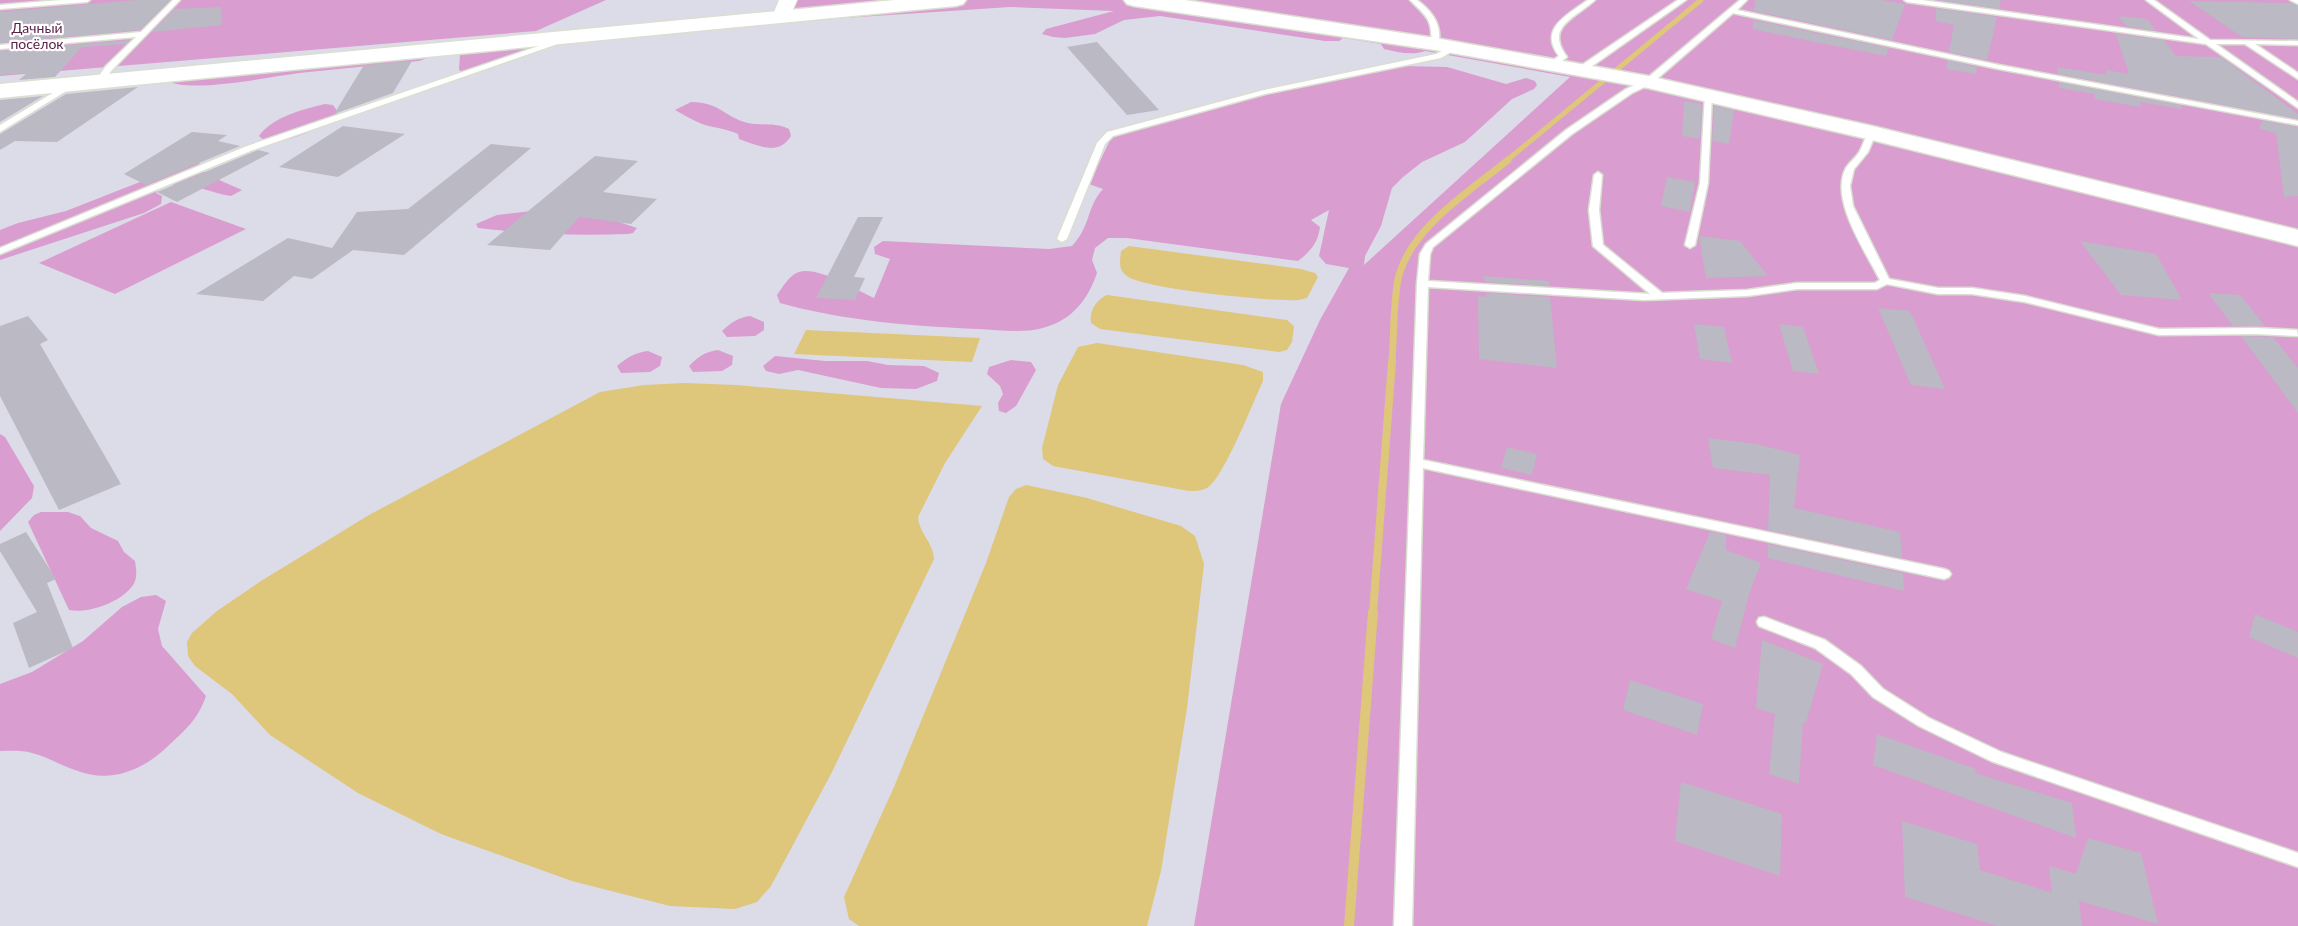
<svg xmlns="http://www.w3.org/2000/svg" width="2298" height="926" font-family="Lato,sans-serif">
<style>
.green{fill:#d99dd0}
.water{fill:#dec67a}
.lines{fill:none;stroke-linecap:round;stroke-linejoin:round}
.stream-far3{stroke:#dec67a;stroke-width:5}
.stream-far2{stroke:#dec67a;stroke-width:7}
.stream-far1{stroke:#dec67a;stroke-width:8}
.stream{stroke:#dec67a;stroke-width:10}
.building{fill:#bbb9c4}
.service-casing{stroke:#dadfd0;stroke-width:3}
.tertiary-casing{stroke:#dadfd0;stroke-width:2}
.secondary-casing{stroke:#dadfd0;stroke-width:3}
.service{fill:#fff;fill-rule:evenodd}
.tertiary{fill:#fff;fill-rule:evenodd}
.secondary{fill:#fff;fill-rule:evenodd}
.labels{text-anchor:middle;stroke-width:4.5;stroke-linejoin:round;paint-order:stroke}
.far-park-label{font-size:14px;fill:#5a224a;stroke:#fff}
</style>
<rect width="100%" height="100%" fill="#dcdbe8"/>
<!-- green -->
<path class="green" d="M0 0H606L536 31 0 76Z
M788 0H2298V926H1194L1281 404 1320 320 1349 268 1326 264 1319 256 1329 210 1311 220 1320 227C1318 243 1310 252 1298 261L1127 238H1108L1095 248 1092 260 1097 273C1088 299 1073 319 1046 327 1025 334 1000 330 978 329 911 326 845 321 780 303L777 295C783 287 789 275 799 272 818 266 856 290 874 298L890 259 875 254 874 247 883 241 1049 249 1072 246C1091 226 1086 208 1103 189L1089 184 1113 134 1241 98 1402 66 1447 67 1506 84 1526 78 1535 81 1537 85 1534 89 1512 99 1465 142 1422 162 1403 177 1392 188 1381 226 1365 256 1364 265 1570 77 1425 51C1413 56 1397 52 1384 49L1381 44 1343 38 1339 41H1325L1160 16 1124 20 1095 34 1065 38 1053 37 1042 34 1046 29 1114 11 1010 7 753 24 781 17Z
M536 44 539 49 530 54 468 75H462L459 69 460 55 453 53Z
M415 45 422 46 430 57 419 61C382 65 345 68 309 72 274 75 196 94 166 81L227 63Z
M691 102C720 102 724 117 748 123 762 126 775 122 789 129L791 136C778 157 757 145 739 139L738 134C727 129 716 128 705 125 696 122 684 115 675 110Z
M325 104 333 105 338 112C320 130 291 142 266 142L259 136C272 117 304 109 325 104Z
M196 160 201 165 199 169 210 176 242 190 231 196C205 192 186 178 159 188L156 193 162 196 161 204 144 213 0 260V230L18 223 66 211Z
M171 202 246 229 115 294 39 263Z
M541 210 592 213 637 228 633 233 628 234C578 236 528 234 478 228L476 224 497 215Z
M750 316 764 322V330L755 336 727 337 722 331C732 322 737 318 750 316Z
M718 350 733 356 732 365 722 371 693 372 689 366C699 356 705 352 718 350Z
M648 351 662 357 660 366 650 372 621 373 617 366C628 357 634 353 648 351Z
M775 356 825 361H867L888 365 924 366 939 373 937 381 916 389 881 388 798 370 779 374 766 371 763 366Z
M1011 360 1031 362 1036 370 1016 406 1006 413 999 411 998 403 1003 394 1000 386 987 374 989 367Z
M0 434 5 437 34 486 32 498 0 531Z
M41 512H68L80 516 91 528 118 541 124 552 135 561C136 568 138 578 133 585 122 602 88 614 69 610L28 522 34 515Z
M156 595 166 601 158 629 162 646 206 696C197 721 186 729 167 747 142 771 109 784 75 770 60 765 48 757 32 753 22 750 10 751 0 751V684L32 672 83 641 122 607 141 597Z"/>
<!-- water -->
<path class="water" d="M1129 246 1301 269 1315 273 1318 277 1307 298 1299 300C1275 302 1143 289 1127 276 1118 270 1120 261 1121 251Z
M1107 295 1287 320 1294 326 1292 342 1287 350 1279 352 1100 329 1091 323C1089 311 1096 300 1107 295Z
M806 330 980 338 972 362 794 354Z
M1097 343 1243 365 1263 372V381C1253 402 1224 478 1207 488 1201 491 1195 491 1189 491L1053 466 1043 459 1042 448 1058 385 1078 347Z
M685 383 736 385 982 406 945 463 918 517C919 533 933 542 934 559L832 772 771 886 757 902 735 909 670 906 572 881 441 834 358 793 270 735 232 694 195 666 188 656 187 642 192 633 217 611 261 581 369 515 600 392 644 385Z
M1026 485 1087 498 1181 526 1195 536 1204 564 1187 708 1161 871 1147 926H859L849 919 844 897 894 787 986 563 1009 497 1016 489Z"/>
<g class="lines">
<!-- stream-far3 -->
<path class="stream-far3" d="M1506 161 1701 0"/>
<!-- stream-far2 -->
<path class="stream-far2" d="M1392 362C1394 338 1393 297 1399 275 1413 226 1470 191 1508 160"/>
<!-- stream-far1 -->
<path class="stream-far1" d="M1373 613 1392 361"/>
<!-- stream -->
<path class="stream" d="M1349 926 1373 612"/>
</g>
<!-- building -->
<path class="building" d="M137 0H170L140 30 0 43V12Z
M1755 0H1881L1905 4 1892 40 1754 11Z
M1938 0H2001L1999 9Z
M2189 1 2292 3 2298 6V39L2242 37Z
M221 7 222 25 152 32 174 9Z
M1936 8 1997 17 1987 60 1949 52 1954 25 1936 21Z
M2118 16 2147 19 2156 31 2126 26Z
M1753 20 1889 48 1886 56 1820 43 1753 29Z
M2116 34 2164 40 2176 56 2221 57 2298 114V119L2058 74 2057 67 2107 75 2106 70 2129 74Z
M130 40 126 44 82 47 55 77 19 80 27 73 0 75V51Z
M1097 42 1159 110 1127 115 1067 47Z
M1948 60 1977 67 1976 74 1946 69Z
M412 61 393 93 334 114 364 65Z
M2059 82 2181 105 2182 109 2140 102 2141 107 2095 99 2094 94 2059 88Z
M138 87 57 142 15 141 0 150V134L66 94Z
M43 96 0 122V100Z
M1684 101 1702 104 1700 139 1682 136Z
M1714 106 1734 110 1729 144 1712 141Z
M2262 121 2298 127V196L2284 197 2276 133 2259 129Z
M343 126 405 134 338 177 279 167Z
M192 132 227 135 218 141 240 146 146 185 124 174Z
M491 144 531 148 404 255 353 250 312 279 294 276 263 301 196 294 288 238 332 248 357 212 408 209Z
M258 150 270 153 177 202 157 192Z
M595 156 638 161 603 192 657 199 631 224 579 217 550 250 487 245Z
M1667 177 1695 182 1690 212 1661 206Z
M858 217H883L854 277 865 278 855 300 816 298Z
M1699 236 1740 241 1768 276 1706 278Z
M2080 241 2156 254 2182 300 2121 295Z
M1484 276 1549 281V286L1485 282Z
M1486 293 1550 297 1557 368 1479 359 1478 296 1486 297Z
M2208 293 2240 295 2265 326H2233Z
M1878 308 1910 311 1945 389 1911 385Z
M28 316 48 340 40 344 121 484 59 510 0 396V326Z
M1694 324 1724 327 1732 363 1700 359Z
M1779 324 1803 327 1819 374 1793 371Z
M2241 336 2273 337 2298 368V413Z
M1708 438 1756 444 1800 455 1794 508 1900 532 1902 558 1768 530 1770 475 1713 468Z
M1507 447 1537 454 1532 475 1501 468Z
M26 532 56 579 47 583 73 648 29 668 13 623 37 612 0 551V544Z
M1710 532 1726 535V550L1761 563 1750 591 1735 648 1711 639 1722 601 1686 589Z
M1768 544 1903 573 1904 591 1768 558Z
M2255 614 2298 632V658L2249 637Z
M1762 640 1823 664 1806 723 1803 722 1799 784 1769 774 1775 714 1756 708Z
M1630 680 1703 704 1697 735 1623 710Z
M1877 734 1976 769 1975 773 2072 803 2076 838 1873 765Z
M1681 782 1782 814 1780 876 1675 841Z
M1902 821 1977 844 1980 870 2052 893 2049 866 2076 874 2088 838 2141 853 2158 924 2079 901 2082 926H1998L1905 897Z"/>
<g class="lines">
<!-- service casing -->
<g class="service-casing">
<path id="service" d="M61 0H90L87 2 0 9V5Z
M173 0H180L112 70 102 83 95 81 106 66 136 37 0 49V45L141 32Z
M1410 0H1417C1433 12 1443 26 1438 46L1431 44C1433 19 1426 16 1410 0Z
M1588 0H1595C1576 18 1544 26 1567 57L1556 66H1550V62L1559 56C1538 29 1567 15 1588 0Z
M1678 0H1686L1585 71H1579V67Z
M1740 0H1747L1737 10 1999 65 2298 121V125L1999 69 1733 13 1651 84 1632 93 1572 134 1433 247 1430 254 1428 281 1650 294 1593 246 1589 210 1594 175 1598 172 1602 175 1599 210 1603 245 1662 293 1747 290 1797 283H1875L1880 280C1866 252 1829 199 1846 168 1849 163 1855 158 1858 154 1864 146 1864 135 1872 130L1876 133 1868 152 1854 169 1850 186 1853 206 1889 279 1938 288H1972L2025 296 2159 329 2256 328 2297 330 2298 336 2256 334 2159 335 2025 302 1972 294H1938L1887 284 1877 289H1797L1747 296 1644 300 1428 287 1423 460 1944 569 1949 571 1951 574 1949 577 1944 579 1423 468 1412 926H1394L1417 284 1420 254 1426 244 1566 130 1626 89 1645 80Z
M1904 0H1922L2199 39 2146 0H2154L2210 40 2298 41V45L2255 44 2298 73V79L2245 44H2216L2298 102V108L2206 44 1907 2Z
M2290 0H2298V4Z
M562 38 569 40 253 150 0 254V248L247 146Z
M1453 45 1457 47 1456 49 1441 58 1265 94 1113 136 1105 144 1067 239 1062 242 1057 239 1097 143 1107 132 1264 90 1436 54Z
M69 83 76 85 0 132V125Z
M1705 93 1712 95 1708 183 1695 245 1690 248 1685 245 1700 183Z
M1764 617 1825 640 1861 666 1883 689 1929 718 2001 752 2298 853V867L1991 761 1919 726 1873 697 1851 674 1815 648 1759 626 1757 622 1759 618Z"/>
</g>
<!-- tertiary casing -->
<g class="tertiary-casing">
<path id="tertiary" d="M779 0H797L788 21H774L772 17Z"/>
</g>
<!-- secondary casing -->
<g class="secondary-casing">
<path id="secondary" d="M895 0H966L963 4 956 6 0 98V84Z
M1124 0H1185L1435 38 1648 76 1872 126 2298 230V246L1872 140 1648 88 1435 50 1134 6 1127 4Z"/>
</g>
<!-- service -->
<use href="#service" class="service"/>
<!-- tertiary -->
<use href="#tertiary" class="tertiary"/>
<!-- secondary -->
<use href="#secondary" class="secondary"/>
</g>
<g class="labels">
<!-- far-park labels -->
<g class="far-park-label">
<text x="37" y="33">Дачный<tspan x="37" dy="16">посёлок</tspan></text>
</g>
</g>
</svg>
